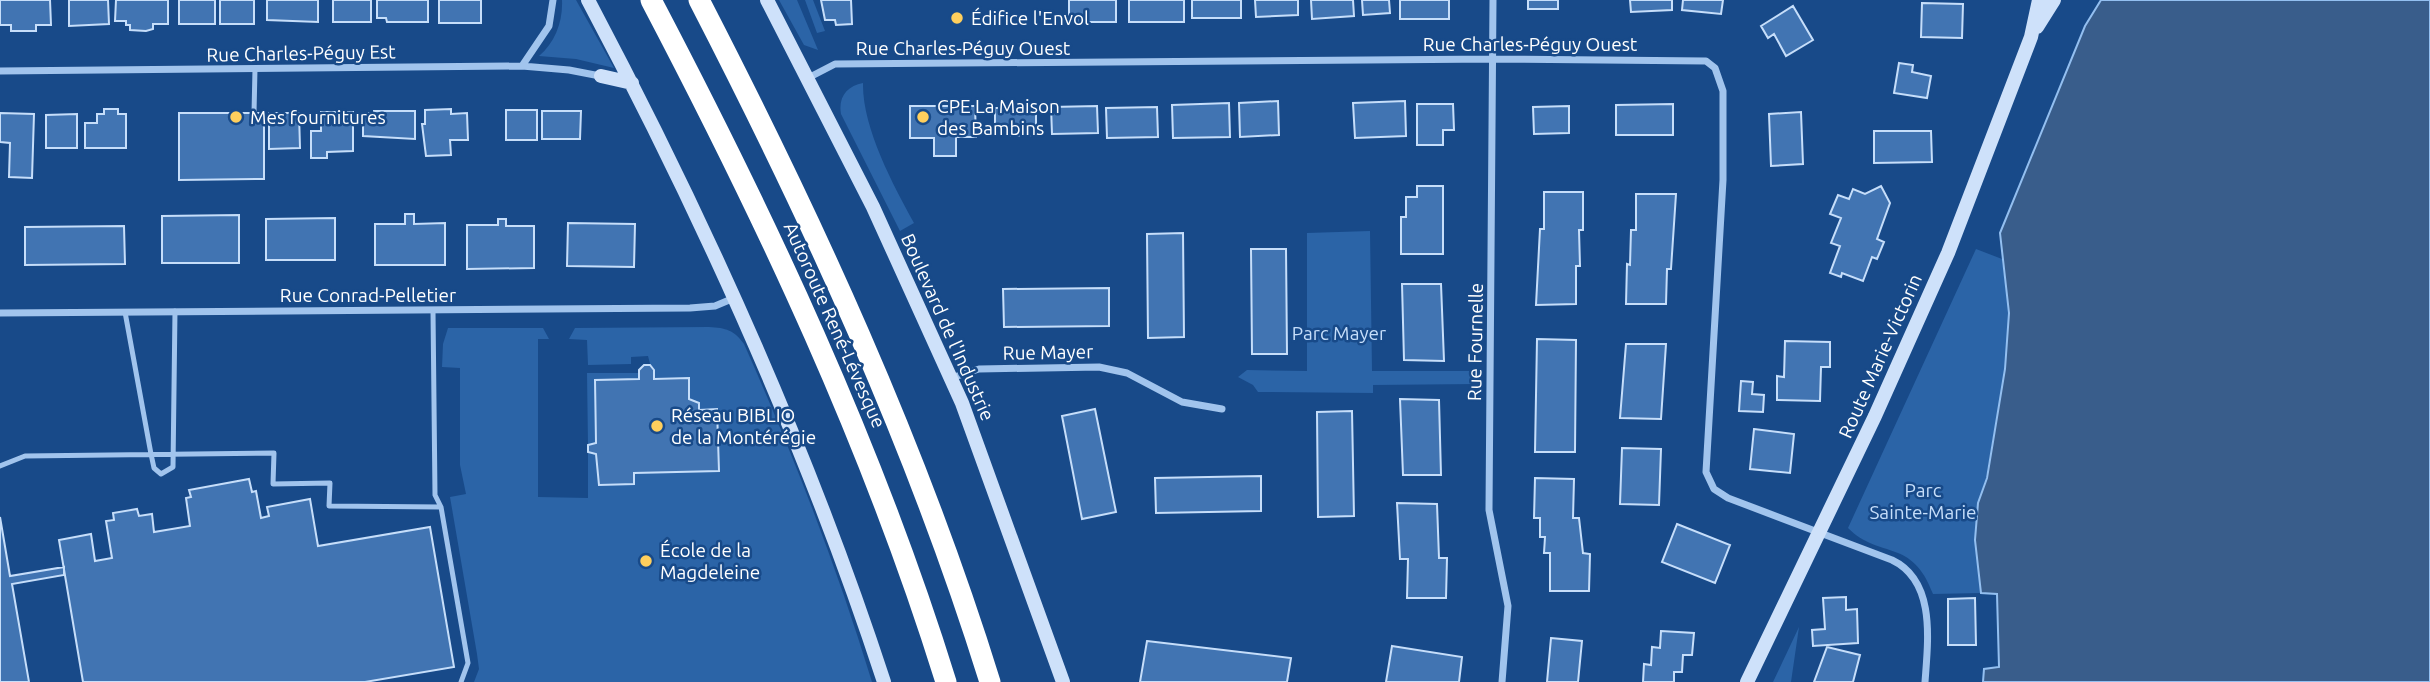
<svg xmlns="http://www.w3.org/2000/svg" width="2430" height="682" font-family="Ubuntu,sans-serif">
<style>
.green{fill:#2b64a7}
.water{fill:#395d8b;stroke:#93bff0;stroke-width:2}
.building{fill:#4174b2;stroke:#c6defa;stroke-width:2}
.lines{fill:none;stroke-linecap:round;stroke-linejoin:round}
.lane{stroke:#a1c4ed;stroke-width:5}
.street{stroke:#a1c4ed;stroke-width:7}
.secondary{stroke:#cee1fa;stroke-width:14}
.highway{stroke:#fff;stroke-width:21}
.poi-dot{fill:#ffcf5d;stroke:#184a89;stroke-width:2.5}
.labels{text-anchor:middle;stroke-width:5;stroke-linejoin:round;paint-order:stroke}
.poi-label{font-size:19px;fill:#fff;stroke:#184a89;text-anchor:start}
.street-label{font-size:19px;fill:#fff;stroke:#184a89}
.park-label{font-size:19px;fill:#c6defa;stroke:#184a89}
</style>
<rect width="100%" height="100%" fill="#184a89"/>
<!-- green -->
<path class="green" d="M562 0H576L614 68 576 59 539 56C555 42 563 22 562 0Z
M779 0H797L818 50 804 45Z
M805 0H813L825 31 817 33Z
M863 83C862 127 893 185 914 223L900 231 841 114C838 97 847 86 863 83Z
M1370 231 1372 371H1475L1476 384 1373 385V393L1258 392 1253 385 1238 377 1247 370 1307 371V233Z
M1976 249 2002 259 2009 313 2005 369 1986 478 1978 503 1975 540 1981 593 1933 594C1912 537 1880 560 1848 528Z
M709 327C726 328 734 330 744 344 793 454 837 567 872 682H474L479 669 477 654 450 497 466 494 460 465V368L442 367 443 344 448 328H543L549 339H538V497L588 498V452L596 454 600 485 634 484V473L719 471 717 409 699 410V403L689 399V378L654 379 648 356 631 357V364L588 365 587 340 569 339 575 328Z
M587 373H639V379L595 380 596 443 588 445Z
M1799 627 1791 682H1773Z"/>
<!-- water -->
<path class="water" d="M2101 0H2430V682H1983L1984 669 1999 667 1997 594 1981 593 1975 540 1978 503 1987 478 2005 369 2009 313 2000 233 2085 26Z"/>
<!-- building -->
<path class="building" d="M0 0H50L51 25H36V31H11V25H0Z
M69 0H108L109 24 69 26Z
M116 0H168V24H153V29L146 31 130 30V25H126V21H115Z
M179 0H215V24H179Z
M220 0H254V24H220Z
M267 0H318V22L267 20Z
M333 0H371V22H333Z
M377 0H428V22H387L386 18H377Z
M439 0H481V23H439Z
M821 0H851L852 24 836 25 835 20H825Z
M1069 0H1116V22H1069Z
M1129 0H1184V22H1129Z
M1192 0H1241V18H1192Z
M1255 0H1298V15L1256 17Z
M1311 0H1353L1354 16 1312 19Z
M1362 0H1389L1390 13 1363 15Z
M1400 0H1449V19H1400Z
M1528 0H1558V9H1528Z
M1630 0H1672V10L1631 12Z
M1683 0H1723L1721 14 1682 10Z
M1922 3 1963 4 1962 38 1921 37Z
M1793 6 1813 40 1786 56 1774 34 1768 38 1761 26Z
M1899 63 1913 65 1912 72 1931 76 1927 98 1894 93Z
M1278 101 1279 135 1240 137 1239 103Z
M1405 101 1406 136 1355 138 1353 103Z
M1229 103 1230 137 1173 138 1172 105Z
M1417 104H1453L1454 130H1443V145H1417Z
M1673 104V135H1616V105Z
M910 106H975L976 137H956V156H934V138H910Z
M1097 106 1098 133 1052 134 1051 107Z
M1569 106V133L1534 134 1533 107Z
M1157 107 1158 137 1107 138 1106 108Z
M995 108H1036V135L995 136Z
M104 109H118V114H126V148H85V123H97V114H104Z
M451 109V114L467 113 468 140H450L451 155 426 156 422 124H425V110Z
M506 110H537V140H506Z
M374 111H415V139L363 136V113H374Z
M542 111H581L580 139H542Z
M321 112H353V151L327 152V158H311V131H321Z
M1801 112 1803 164 1771 166 1769 114Z
M0 113 34 114 32 178 9 177 10 143 0 142Z
M179 113H264V179L179 180Z
M269 113H299L300 148 269 149Z
M77 114V148H46V115Z
M1874 131H1931L1932 162 1874 163Z
M1417 186H1443V254H1401V217H1406V197H1417Z
M1881 186 1890 203 1877 239 1884 242 1877 259 1872 257 1863 281 1842 273 1841 277 1830 273 1840 246 1831 243 1841 218 1830 214 1838 195 1849 199 1853 189 1865 194Z
M1544 192H1583V230H1579L1580 266H1576V304L1536 305 1540 229H1544Z
M1636 194H1676L1671 269H1667L1666 304H1626L1627 264 1630 265 1631 230H1636Z
M405 214H414V224L445 223V265H375V224H405Z
M239 215V263H162V216Z
M335 218V260H266V219Z
M498 219H506V226H534V268L467 269V225H498Z
M568 223 635 224 634 267 567 266Z
M124 226 125 264 25 265V227Z
M1183 233 1184 337 1148 338 1147 234Z
M1251 249H1286L1287 354H1252Z
M1402 284H1441L1444 361 1404 360Z
M1109 288V326L1004 327 1003 289Z
M1537 339 1576 340 1575 452H1535Z
M1785 341 1830 342V367H1821L1820 401 1777 400V376L1784 377Z
M1626 344H1666L1661 419 1620 418Z
M644 365H650L654 370V379L689 378V399L699 403V410L717 409 719 471 634 473V484L599 485 596 454 588 452V445L596 443 595 380 639 379V370Z
M1741 381 1753 382 1752 394 1764 395 1763 412 1739 411Z
M1400 399 1439 400 1441 475H1403Z
M1095 409 1116 512 1082 519 1062 416Z
M1352 411 1354 516 1318 517 1317 412Z
M1754 429 1794 434 1790 473 1750 469Z
M1622 448 1661 449 1659 505 1620 504Z
M1261 476V511L1156 513 1155 478Z
M1535 478 1574 479 1573 518H1579L1583 553 1590 554 1589 591H1550V553H1544L1545 537H1540V518H1534Z
M249 479 252 492 256 491 261 518 269 516 267 507 310 499 318 546 430 527 454 667 365 682H83L59 540 91 534 95 561 112 558 106 521 114 520 113 513 137 509 139 516 152 514 154 532 190 526 186 498 191 497 189 490Z
M1397 503 1437 504 1439 558H1447L1446 598H1407L1408 559H1400Z
M0 517 10 576 64 567V575L12 584 29 682H0Z
M1677 524 1730 545 1715 583 1662 562Z
M1846 597V610L1857 609 1858 643 1813 646 1812 630 1825 629 1823 598Z
M1975 598 1976 645H1948V599Z
M1661 631 1694 633 1692 655H1683L1682 672H1674V682H1643L1644 664 1651 665 1652 647 1660 648Z
M1551 638 1582 641 1578 682H1547Z
M1147 641 1291 658 1287 682H1140Z
M1392 646 1462 657 1459 682H1386Z
M1827 647 1860 655 1853 682H1814Z"/>
<g class="lines">
<!-- lane -->
<path class="lane" d="M254 113 255 69
M433 311 435 495 441 507 468 663 461 682
M125 312 151 454 154 468 161 474 173 467 175 311
M0 466 25 456 274 453 273 484 330 483 329 506 441 507"/>
<!-- street -->
<path class="street" d="M1493 0 1489 510 1508 606 1502 682
M522 66 549 26 553 0
M0 71 522 66 569 70 600 76
M808 78 835 64 1494 59 1706 61 1715 68 1723 91V180L1706 472 1714 489 1728 498 1892 560C1936 581 1928 640 1925 682
M0 313 690 308 715 306 734 298
M951 378 979 369 1099 367 1127 373 1182 402 1222 409"/>
<!-- secondary -->
<path class="secondary" d="M588 0C704 219 807 446 884 682
M767 0 873 207 962 403 1063 682
M2037 27 2054 0
M601 76 632 83
M1747 682 1875 416 1948 253 2031 37 2039 0"/>
<!-- highway -->
<path class="highway" d="M651 0C767 221 872 444 946 682
M699 0C813 221 916 444 990 682"/>
</g>
<!-- markers -->
<g class="poi-dot">
<circle cx="957" cy="18" r="7"/>
<circle cx="236" cy="117" r="7"/>
<circle cx="923" cy="117" r="7"/>
<circle cx="657" cy="426" r="7"/>
<circle cx="646" cy="561" r="7"/>
</g>
<g class="labels">
<!-- poi labels -->
<g class="poi-label">
<text x="971" y="25">Édifice l'Envol</text>
<text x="937" y="113">CPE La Maison<tspan x="937" dy="22">des Bambins</tspan></text>
<text x="250" y="124">Mes fournitures</text>
<text x="671" y="422">Réseau BIBLIO<tspan x="671" dy="22">de la Montérégie</tspan></text>
<text x="660" y="557">École de la<tspan x="660" dy="22">Magdeleine</tspan></text>
</g>
<!-- street labels -->
<g class="street-label">
<text x="1530" y="51">Rue Charles-Péguy Ouest</text>
<text x="963" y="55">Rue Charles-Péguy Ouest</text>
<text transform="translate(301 53) rotate(-1)" y="7">Rue Charles-Péguy Est</text>
<text x="368" y="302">Rue Conrad-Pelletier</text>
<text transform="translate(835 325) rotate(66)" y="7">Autoroute René-Lévesque</text>
<text transform="translate(948 327) rotate(66)" y="7">Boulevard de l'Industrie</text>
<text transform="translate(1475 342) rotate(-89)" y="7">Rue Fournelle</text>
<text transform="translate(1048 352) rotate(-1)" y="7">Rue Mayer</text>
<text transform="translate(1880 356) rotate(-66)" y="7">Route Marie-Victorin</text>
</g>
<!-- park labels -->
<g class="park-label">
<text x="1339" y="340">Parc Mayer</text>
<text x="1923" y="497">Parc<tspan x="1923" dy="22">Sainte-Marie</tspan></text>
</g>
</g>
</svg>
